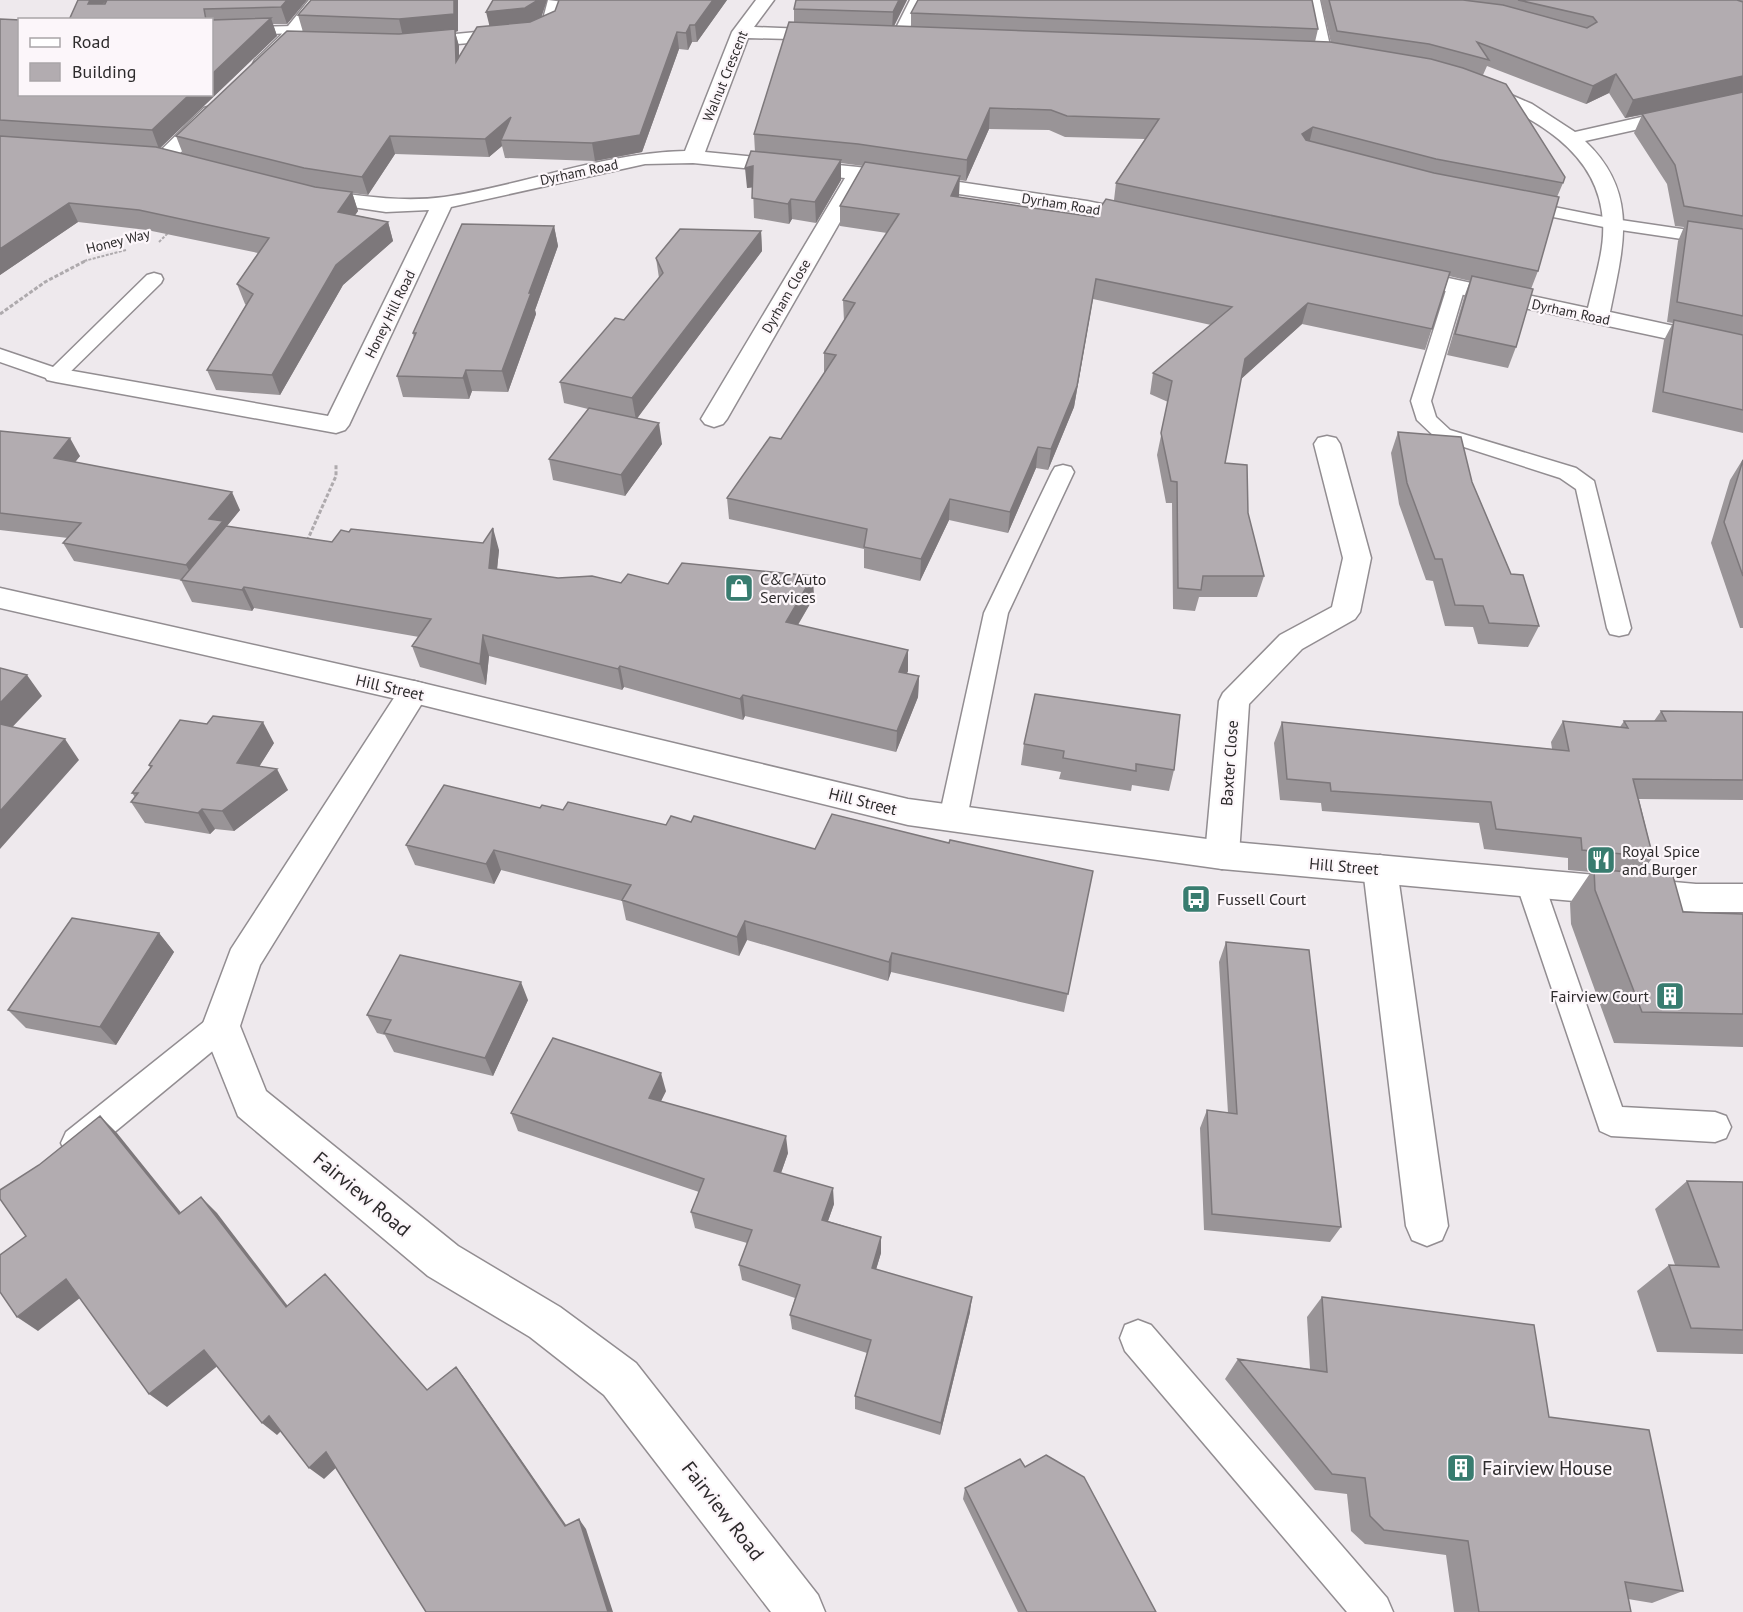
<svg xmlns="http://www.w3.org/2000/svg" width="1743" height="1612" font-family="'PT Sans',sans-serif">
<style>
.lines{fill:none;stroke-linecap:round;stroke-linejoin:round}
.service-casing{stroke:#928d91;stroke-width:3}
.minor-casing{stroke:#928d91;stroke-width:3}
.primary-casing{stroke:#928d91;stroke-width:3}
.path-far1{stroke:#aeaaad;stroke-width:2;stroke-dasharray:3 1.5;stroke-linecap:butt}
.path{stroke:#aeaaad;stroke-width:3;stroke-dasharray:4 2;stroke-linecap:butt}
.service{fill:#fff;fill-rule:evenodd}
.minor{fill:#fff;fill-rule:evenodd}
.primary{fill:#fff;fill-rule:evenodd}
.wall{fill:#999497;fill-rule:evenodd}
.shaded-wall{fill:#7d787b}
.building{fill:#b2acb0;stroke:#7d787b;stroke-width:1.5}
.labels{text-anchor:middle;stroke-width:4.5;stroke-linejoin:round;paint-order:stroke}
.far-street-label{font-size:14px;fill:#2d2b2c;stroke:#fcf6fa}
.poi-label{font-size:16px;fill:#2d2b2c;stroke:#fcf6fa;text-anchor:start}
.street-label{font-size:16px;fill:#2d2b2c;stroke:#fcf6fa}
.near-street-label{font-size:20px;fill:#2d2b2c;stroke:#fcf6fa}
.near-poi-label{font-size:20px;fill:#2d2b2c;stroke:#fcf6fa;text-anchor:start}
</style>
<rect width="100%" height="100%" fill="#eee9ed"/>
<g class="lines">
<!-- service casing -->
<g class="service-casing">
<path id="service" d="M910 0H924L903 41H893L891 38Z
M1306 0H1320L1332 55 1330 58H1320L1318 55Z
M294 26 299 27 301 30 299 33 212 36V28Z
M1519 200 1614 219 1743 238V248L1614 229 1513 209 1510 205 1513 201Z
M154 273 161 275 163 279 161 283 63 379H49L0 362V349L53 367 147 275Z
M1456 281 1465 287 1431 401 1436 417 1450 430 1576 468 1594 481 1631 628 1628 634 1619 636 1610 634 1607 628 1576 489 1560 478 1436 438 1417 420 1411 401 1447 287Z
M1063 465 1071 467 1074 472 1008 613 967 818 963 826 953 829 943 826 939 818 984 613 1052 472 1055 467Z
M1530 872 1540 875 1544 883 1622 1107 1715 1112 1726 1116 1731 1127 1726 1138 1715 1142 1611 1136 1600 1131 1516 883 1520 875Z
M221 1013 232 1017 236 1026 232 1035 88 1154 77 1158 66 1154 61 1143 66 1132 210 1017Z
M1138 1320 1151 1325 1387 1598 1393 1612H1347L1125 1351 1120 1338 1125 1325Z"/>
</g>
<!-- minor casing -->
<g class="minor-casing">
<path id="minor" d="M309 0H327L292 44 269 68H255L253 64 255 60 280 36Z
M548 0 564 2 560 22 533 37 414 48 405 43 414 38 529 27 543 19Z
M756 0H774L754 27 829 30 838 35 829 40 748 38 705 152 858 167 1087 201 1151 214 1154 219 1151 224 1143 225 1087 213 864 180 727 419 723 424 714 427 705 424 701 419 845 178 693 163 645 164 451 207 349 425 345 430 336 433 56 382 47 380 44 375 47 370 56 368 328 416 429 210 386 212 312 201 305 199 302 195 305 191 312 189C356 195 399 203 444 197 525 185 602 153 685 151L732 32Z
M1479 81 1532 104 1575 132 1743 94V106L1585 141C1640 193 1623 247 1610 312L1743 341V355L1394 280 1391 275 1394 270 1402 268 1588 308C1594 281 1605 250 1603 222 1599 149 1531 117 1472 91L1470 87Z
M211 106 221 112 218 116 172 161H158L155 157 158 153 204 108Z
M1327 436 1336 438 1340 444 1371 558 1360 612 1355 619 1302 649 1249 704 1239 855 1234 865 1222 869 1210 865 1205 855 1219 701 1223 693 1280 635 1332 607 1343 558 1314 444 1318 438Z
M414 681 425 684 429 692 260 965 240 1026 266 1091 458 1246 560 1307 636 1363 818 1595 825 1612H771L604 1395 530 1337 428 1276 238 1116 202 1026 231 949 403 684Z
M1380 855 1392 859 1397 869 1448 1226 1442 1240 1427 1246 1412 1240 1406 1226 1363 869 1368 859Z"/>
</g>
<!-- primary casing -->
<g class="primary-casing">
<path id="primary" d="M0 588 414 681 908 799 1222 841 1696 884H1743V912H1696L1222 869 908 825 414 703 0 608Z"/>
</g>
<!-- path-far1 -->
<path class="path-far1" d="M159 242 170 231
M84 261 126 250"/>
<!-- path -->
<path class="path" d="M0 314 45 282 87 260
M307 541 336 476V465"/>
<!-- service -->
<use href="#service" class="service"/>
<!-- minor -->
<use href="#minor" class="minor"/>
<!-- primary -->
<use href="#primary" class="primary"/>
</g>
<!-- wall -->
<path class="wall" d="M78 0H307L287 24H273L277 36 160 148 183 154 176 136 303 32 298 15 311 0H458V31L455 32 459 46V57L489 26 493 0H547L541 18 727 0 697 42H692L688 50 679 49 642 152 595 161 505 158 502 146 489 157 395 154 368 195 352 193 358 211 355 215 388 222 393 241 343 285 280 395 216 390 207 370 246 305 245 304 237 284 258 253 147 230 78 222 0 275V19L212 94V20H69Z
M907 0 894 26 911 27V13L1318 29 1315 42 1331 43 1321 0H1743V433L1652 412 1664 340 1673 323 1667 322 1678 241 1684 227 1675 226 1667 184 1634 133 1642 115 1625 118 1609 93 1586 104 1487 66 1483 75 1563 183 1557 197 1538 271 1531 289 1516 347 1508 368 1447 355 1464 297 1470 281 1449 276 1425 350 1302 324 1241 379 1225 463 1248 513 1264 576 1257 597H1199L1195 611 1173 609 1172 503H1166L1157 455 1168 402 1150 394 1153 373 1211 325 1093 299 1074 407 1048 470 1036 468 1008 533 949 520 920 581 864 568V549L729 519 727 498 781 439 824 374V353L844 321 843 300 887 233 840 226V206L863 166 841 163V180L816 223 792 219 789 224 754 218 753 187 747 188 755 152 754 134 794 22V9ZM989 129 1049 130 1065 137 1145 139 1116 183 1114 200 1094 217 958 197 959 180 966 181Z
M554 226 558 246 535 310 536 314 508 392 472 391 469 399 403 397 397 376 414 338 413 333Z
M761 231 762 251 637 418 662 444 625 496 553 480 549 459 588 409 564 403 560 382 624 320 659 278 656 258Z
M0 431 80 456 75 462 240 510 227 526 332 542 499 550 497 569 558 578 621 583 668 584 814 597 798 625 908 650V671L906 674 919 676 918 697 896 752 745 716 743 720 624 687 622 690 489 656 486 685 420 667 412 646 419 637 254 608 252 611 192 602 181 580 74 561 63 543 68 538 0 530Z
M1398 432 1472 482 1511 574 1539 626 1528 647 1478 644 1473 627 1445 626 1433 581 1426 580 1399 504 1391 453Z
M1743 459V628H1740L1711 543 1730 480Z
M1661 711 1743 712V800L1639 799 1653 857 1641 873 1683 912 1743 914V1047L1614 1043 1571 924 1570 903 1591 872 1568 870V858L1484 849 1479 823 1322 811 1321 803 1280 800 1274 743 1282 722 1552 749 1551 742 1563 721 1620 727 1624 721H1654Z
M274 743 259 767 288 790 234 831 215 829 210 834 145 823 131 802 135 797 132 793 150 768 149 765Z
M1024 744 1174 770 1169 791 1132 785 1131 791 1059 779 1061 772 1021 765Z
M540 808 563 810 666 825 691 822 815 849 949 843 1093 871 1064 1012 891 972 888 981 747 940 739 956 626 920 622 901 501 870 494 884 415 865 406 845Z
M159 933 174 952 116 1045 26 1028 8 1010Z
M1226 942 1341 1227 1330 1242 1204 1230 1200 1128 1207 1110 1228 1113 1219 962Z
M528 1000 493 1076 394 1052 385 1035 377 1033 367 1015Z
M666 1091 661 1101 788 1153 781 1173 834 1204 828 1221 881 1237V1253L876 1269 970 1312 940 1435 855 1409V1396L867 1353 792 1329 790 1315 795 1298 742 1280 739 1265 747 1243 695 1228 691 1212 699 1192 518 1131 511 1113Z
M1687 1181 1743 1182V1354L1657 1352 1637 1291 1669 1265H1675L1655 1209Z
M1322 1297 1549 1417 1683 1591 1652 1603 1628 1599 1631 1612H1454L1446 1555 1365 1544 1351 1531 1347 1494 1315 1490 1225 1379 1238 1359 1310 1369 1307 1317Z
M1025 1467 1156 1612H1018L963 1499 965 1488Z"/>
<!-- shaded-wall -->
<path class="shaded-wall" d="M90 0H108L109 2 103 3 96 20 88 4Z
M287 0H307L287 24 281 7Z
M454 0H458V31L455 32 459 46V80L403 37 399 19Z
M538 0H547L541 18 528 25 490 28 486 12Z
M713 0H727L697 42 695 25Z
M899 0H907L892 30 893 12Z
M271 18 277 36 159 149 152 130 190 94H212V74Z
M690 25 692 42 688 50 686 33Z
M677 32 679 49 642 152 595 161 592 143Z
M1616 74 1609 93 1586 104 1593 86Z
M1743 76V93L1625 118 1633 100Z
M990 108 989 129 966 181 967 160Z
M511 117 501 140 502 146 489 157 485 139Z
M1313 127 1308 148 1302 134Z
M390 136 395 154 368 195 362 177Z
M841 160V180L816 223 815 202Z
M753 166 755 187 747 188 745 168Z
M960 176 959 196 950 216 951 196Z
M352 192 358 211 344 231 338 212Z
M791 199 792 219 789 224 788 204Z
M69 203 78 222 0 275V249Z
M388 222 393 241 343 285 280 395 272 375 336 265Z
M554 226 558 246 535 310 536 314 508 392 502 371 529 293Z
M761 231 762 251 636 420 632 398Z
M1096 279 1074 407 1048 470 1051 449Z
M1308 303 1302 324 1240 380 1245 359Z
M466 370 472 391 469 399 463 378Z
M659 423 662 444 625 496 621 475Z
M70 438 80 456 64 476 54 458Z
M1038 447 1036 468 1008 533 1010 512Z
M232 492 240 510 226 527 196 583 186 565 209 519Z
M950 499 949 520 920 581 921 559Z
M493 528 499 550 495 589 489 568Z
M813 576 814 597 787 643 786 622Z
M244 587 254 608 252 611 242 590Z
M483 635 489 656 486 685 480 664Z
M908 650V671L899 693V672Z
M620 666 624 687 622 690 618 669Z
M27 675 42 696 0 740V703Z
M919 676 918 697 896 752 897 731Z
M743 695 745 716 743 720 740 699Z
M263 722 274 743 248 784 237 763Z
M65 739 79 760 0 849V811Z
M277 769 288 790 234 831 222 811Z
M202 809 215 829 210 834 198 813Z
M494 850 501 870 494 884 486 864Z
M745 921 747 940 739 956 737 937Z
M159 933 174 952 116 1045 100 1027Z
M892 953 891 972 888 981 889 962Z
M521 982 528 1000 493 1076 485 1058Z
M661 1073 666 1091 654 1115 649 1098Z
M100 1116 117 1133 195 1230 179 1214Z
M786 1136 788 1153 776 1187 774 1171Z
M833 1188 834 1204 823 1235 822 1220Z
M201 1197 217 1213 300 1322 286 1307Z
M881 1237V1253L872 1283V1268Z
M66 1279 85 1294 38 1331 17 1317Z
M972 1297 970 1312 940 1435 941 1423Z
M204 1350 220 1364 167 1407 149 1394Z
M456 1367 466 1380 573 1535 565 1526Z
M269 1416 284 1428 277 1435 262 1423Z
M326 1452 340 1464 324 1479 309 1468Z
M579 1519 586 1529 613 1612H608Z"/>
<!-- building -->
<path class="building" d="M78 0H90L88 4H105L107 0H287L281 7 204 9 206 20H69Z
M311 0H454V14L399 19 298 15Z
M493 0H538L525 8 486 12Z
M559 0H713L695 25H690L686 33 677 32 640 135 592 143 501 140 511 117 485 139 390 136 362 177 304 168 176 136 287 31 399 34 455 29 456 62 477 27 530 22 555 11Z
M796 0H899L893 12 794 9Z
M918 0H1312L1318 29 911 13Z
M1329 0H1463L1503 5 1587 28 1597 22 1593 17 1518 0H1737L1743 2V76L1633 100 1616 74 1593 86 1477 42 1489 60 1429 44 1337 31Z
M271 18 212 74V20Z
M0 19 20 20V94H190L152 130 0 120Z
M789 22 1330 42 1431 59 1463 68 1506 84 1565 177 1563 183 1436 159 1313 127 1302 134 1306 140 1434 173 1559 197 1538 271 1116 183 1159 119 1067 116 1051 110 990 108 967 160 858 144 754 134Z
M1743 92V216L1684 206 1675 165 1642 114Z
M0 136 156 147 315 187 352 192 338 212 388 222 336 265 272 375 207 370 253 294 237 284 269 238 139 210 69 203 0 249Z
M751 151 841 160 815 202 791 199 788 204 752 198 753 166 745 168Z
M865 162 960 176 951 196 1094 217 1106 199 1450 272 1432 329 1308 303 1245 359 1225 463 1247 465 1248 513 1264 576H1203L1201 590 1178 588 1177 482 1171 481 1161 433 1172 381 1153 373 1232 307 1096 279 1077 386 1051 449 1038 447 1010 512 950 499 921 559 864 547 867 529 727 498 770 437 781 439 836 355 824 353 855 303 843 300 899 214 840 206Z
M1688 221 1743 229V316L1677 302Z
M462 224 554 226 529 293H531L502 371 466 370 463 378 397 376 416 333H413Z
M680 229 761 231 632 398 560 382 615 318 624 320 663 273 656 258Z
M1472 276 1533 289 1516 347 1455 334Z
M1674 320 1743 335V410L1663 392Z
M589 408 659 423 621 475 549 459Z
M0 431 70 438 54 458 232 492 209 519 223 521 186 565 63 543 81 523 0 513Z
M1398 432 1461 437 1472 482 1511 574 1523 575 1539 626 1489 623 1483 606 1455 605 1442 559H1435L1407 483Z
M1743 460V576L1724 522Z
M226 526 332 542 341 530 349 532 351 529 483 543 493 528 489 568 558 578 592 576 621 583 628 574 668 584 682 563 813 576 786 622 908 650 899 672 919 676 897 731 743 695 740 699 620 666 618 669 483 635 480 664 412 646 431 619 244 587 242 590 181 580Z
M0 668 27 675 0 703Z
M1035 694 1180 715 1174 770 1136 764V771L1063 758 1064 751 1024 744Z
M1661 711 1743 712V780L1633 779 1653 857 1582 850 1581 838 1496 829 1491 802 1331 791 1330 783 1287 779 1282 722 1569 751 1563 721 1628 728 1624 721H1666Z
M213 716 263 722 237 763 277 769 222 811 202 809 198 813 131 802 138 793H132L152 766 149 765 180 720 207 724Z
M0 724 65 739 0 811Z
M444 785 540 808 542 805 563 810 568 802 666 825 671 816 691 822 694 816 815 849 832 814 949 843 950 840 1093 871 1068 994 892 953 889 962 745 921 737 937 622 900 631 885 494 850 486 864 406 845Z
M1594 869 1673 876 1683 912 1743 914V1014L1642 1012 1595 890Z
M72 918 159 933 100 1027 8 1010Z
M1226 942 1309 950 1341 1227 1212 1214 1207 1110 1237 1114Z
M400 955 521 982 485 1058 384 1033 391 1020 367 1015Z
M553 1038 661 1073 649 1098 786 1136 774 1171 833 1188 822 1220 881 1237 872 1268 972 1297 941 1423 855 1396 871 1340 790 1315 800 1285 739 1265 752 1230 691 1212 704 1179 511 1113Z
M100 1116 179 1214 201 1197 286 1307 325 1274 427 1390 456 1367 565 1526 579 1519 608 1612H426L326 1452 309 1468 269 1416 262 1423 204 1350 149 1394 66 1279 17 1317 0 1292V1255L26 1236 0 1199V1190L39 1165Z
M1687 1181 1743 1182V1330L1691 1328 1669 1265 1719 1267Z
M1322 1297 1534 1325 1549 1417 1649 1430 1683 1591 1625 1582 1631 1612H1479L1468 1541 1384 1530 1370 1516 1365 1478 1332 1474 1238 1359 1327 1372Z
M1046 1455 1084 1477 1156 1612H1027L965 1488 1020 1459 1025 1467Z"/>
<!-- icons -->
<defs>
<g id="shop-square" transform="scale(1.5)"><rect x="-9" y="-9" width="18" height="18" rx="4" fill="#387c6f" stroke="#fcf6fa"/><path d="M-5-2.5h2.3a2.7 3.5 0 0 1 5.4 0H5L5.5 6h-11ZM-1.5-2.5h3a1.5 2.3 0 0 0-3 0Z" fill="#fff"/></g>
<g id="restaurant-square" transform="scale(1.5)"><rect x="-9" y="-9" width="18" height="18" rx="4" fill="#387c6f" stroke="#fcf6fa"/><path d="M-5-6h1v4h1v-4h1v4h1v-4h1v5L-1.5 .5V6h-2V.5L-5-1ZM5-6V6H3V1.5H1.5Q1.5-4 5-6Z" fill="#fff"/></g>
<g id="bus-square" transform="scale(1.5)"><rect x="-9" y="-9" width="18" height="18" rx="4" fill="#387c6f" stroke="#fcf6fa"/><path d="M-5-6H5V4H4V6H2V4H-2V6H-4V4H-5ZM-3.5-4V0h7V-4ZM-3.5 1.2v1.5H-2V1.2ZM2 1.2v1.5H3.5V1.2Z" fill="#fff"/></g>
<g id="building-square" transform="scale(1.5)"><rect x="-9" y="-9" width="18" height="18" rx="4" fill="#387c6f" stroke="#fcf6fa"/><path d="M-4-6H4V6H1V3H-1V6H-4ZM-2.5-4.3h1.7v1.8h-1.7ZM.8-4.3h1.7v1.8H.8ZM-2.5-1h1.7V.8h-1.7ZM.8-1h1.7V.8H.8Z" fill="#fff"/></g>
</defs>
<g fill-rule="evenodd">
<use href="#shop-square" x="739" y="588"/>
<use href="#restaurant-square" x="1601" y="860"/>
<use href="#bus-square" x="1196" y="899"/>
<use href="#building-square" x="1670" y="996"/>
<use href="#building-square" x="1461" y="1468"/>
</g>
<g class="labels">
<!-- far-street labels -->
<g class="far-street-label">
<text transform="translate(725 76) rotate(-68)" y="5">Walnut Crescent</text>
<text transform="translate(579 172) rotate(-12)" y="5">Dyrham Road</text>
<text transform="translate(1061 204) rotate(9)" y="5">Dyrham Road</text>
<text transform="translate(118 241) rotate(-14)" y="5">Honey Way</text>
<text transform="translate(786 296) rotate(-60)" y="5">Dyrham Close</text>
<text transform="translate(1571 312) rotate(12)" y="5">Dyrham Road</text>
<text transform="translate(390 314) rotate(-64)" y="5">Honey Hill Road</text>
</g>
<!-- poi labels -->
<g class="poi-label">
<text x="760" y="585">C&amp;C Auto<tspan x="760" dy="18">Services</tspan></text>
<text x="1622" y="857">Royal Spice<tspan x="1622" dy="18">and Burger</tspan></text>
<text x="1217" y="905">Fussell Court</text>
<text x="1649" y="1002" text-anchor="end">Fairview Court</text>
</g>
<!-- street labels -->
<g class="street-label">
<text transform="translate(390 687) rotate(13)" y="6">Hill Street</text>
<text transform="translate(1229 763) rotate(-86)" y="6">Baxter Close</text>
<text transform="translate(863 801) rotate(14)" y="6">Hill Street</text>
<text transform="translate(1344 866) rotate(5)" y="6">Hill Street</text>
</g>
<!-- near-street labels -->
<g class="near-street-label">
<text transform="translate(362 1194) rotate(40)" y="7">Fairview Road</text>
<text transform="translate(723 1511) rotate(52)" y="7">Fairview Road</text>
</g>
<!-- near-poi labels -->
<g class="near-poi-label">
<text x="1482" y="1475">Fairview House</text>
</g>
</g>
<!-- legend -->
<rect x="18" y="18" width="195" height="78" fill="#fcf6fa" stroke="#a9a5a8" stroke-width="1.5"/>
<rect x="30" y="38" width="30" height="9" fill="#ffffff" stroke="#a9a5a8" stroke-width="1.5"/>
<text x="72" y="48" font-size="18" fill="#2d2b2c">Road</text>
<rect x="30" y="63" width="30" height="18" fill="#b2acb0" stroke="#a9a5a8" stroke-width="1.5"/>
<text x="72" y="78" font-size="18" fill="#2d2b2c">Building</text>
</svg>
